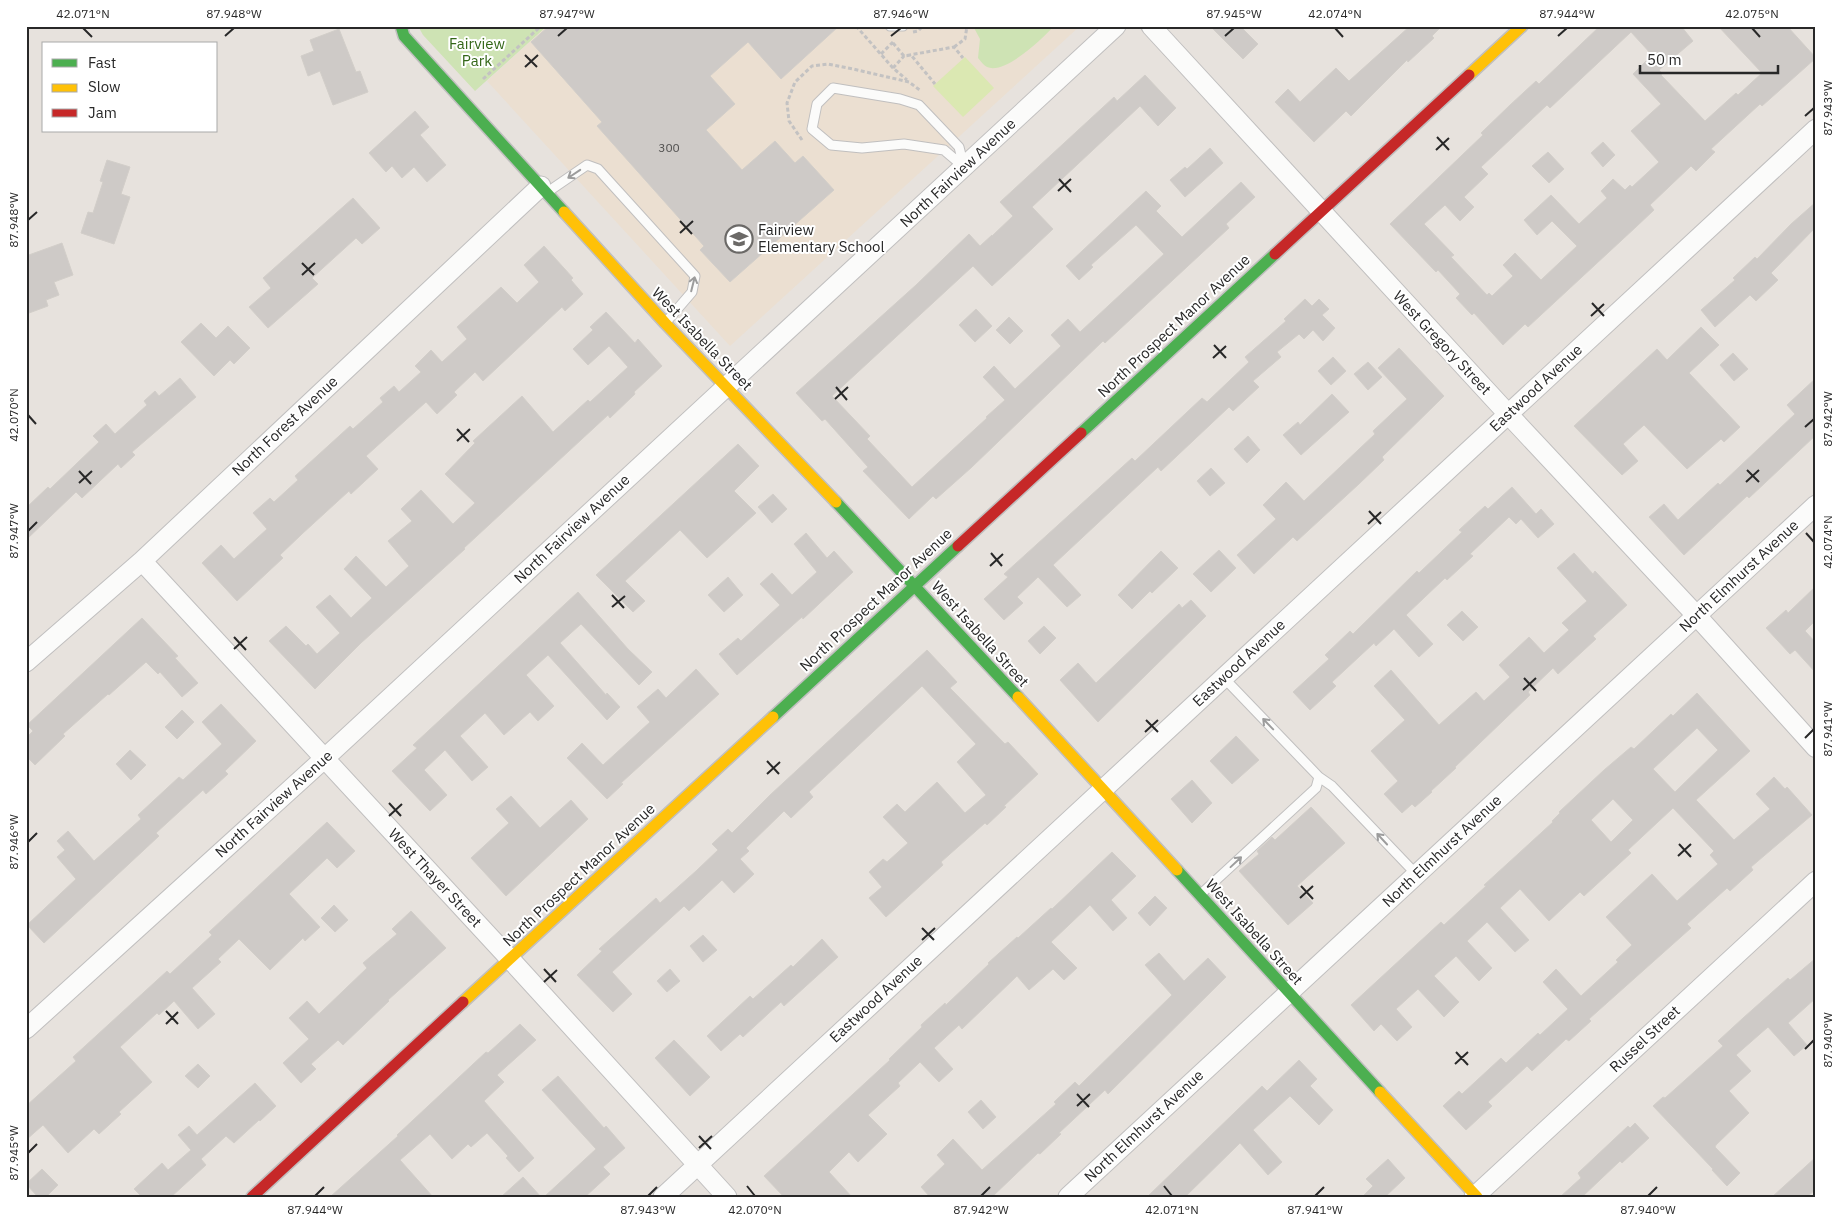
<svg xmlns="http://www.w3.org/2000/svg" width="1842" height="1223" font-family="'IBM Plex Sans',sans-serif">
<style>
.education{fill:#ebdfd1}
.green{fill:#cee3b4}
.pitch{fill:#dbe8b2}
.building{fill:#cecac7;stroke:#d2cec9;fill-rule:evenodd}
.lines{fill:none;stroke-linecap:round;stroke-linejoin:round}
.lane-casing{stroke:#c0bfbf;stroke-width:11}
.street-casing{stroke:#c0bfbf;stroke-width:21}
.fast-casing{stroke:#c0bfbf;stroke-width:14}
.slow-casing{stroke:#c0bfbf;stroke-width:14}
.jam-casing{stroke:#c0bfbf;stroke-width:14}
.path{stroke:#c3c2c2;stroke-width:3;stroke-dasharray:4 2.5;stroke-linecap:butt}
.lane{stroke:#fbfbfa;stroke-width:9}
.street{stroke:#fbfbfa;stroke-width:19}
.fast{stroke:#4caf50;stroke-width:11}
.slow{stroke:#ffc107;stroke-width:11}
.jam{stroke:#c62828;stroke-width:11}
.oneway{stroke:#9c9c9c}
.ticks{fill:none;stroke:#282828;stroke-width:2}
.labels{text-anchor:middle;stroke-width:4;stroke-linejoin:round;paint-order:stroke}
.number-label{font-size:12px;fill:#525150}
.park-label{font-size:15px;fill:#336617;stroke:#fff}
.street-label{font-size:15px;fill:#282828;stroke:#fff}
.poi-label{font-size:15px;fill:#282828;stroke:#fff;text-anchor:start}
.neatline{fill:none;stroke:#282828;stroke-width:2}
.ticks-label{font-size:12px;text-anchor:middle;fill:#282828}
</style>
<rect width="100%" height="100%" fill="#e7e2dd"/>
<!-- education -->
<path class="education" d="M547 26H1080L730 346 487 81Z"/>
<!-- green -->
<path class="green" d="M418 26H547L475 91 423 35Z
M973 26H1054C1042 39 1005 75 987 67 983 65 981 61 978 58L980 39Z"/>
<!-- pitch -->
<path class="pitch" d="M965 57 994 88 963 117 933 86Z"/>
<!-- building -->
<path class="building" d="M549 26H839L781 79 748 42 710 76 735 104 706 130 742 170 775 141 795 163 803 156 834 190 730 282 700 250 704 246 597 126 602 122 531 42Z
M1210 26H1240L1258 44 1243 59Z
M1410 26H1442L1432 36 1434 38 1408 62 1407 60 1351 116 1346 111 1314 142 1275 102 1288 89 1300 102 1336 68 1349 81Z
M1600 26H1681L1693 41 1659 70 1662 73 1661 75 1705 121 1736 93 1738 95 1762 73 1718 26H1787L1816 58 1762 106 1760 104 1711 149 1715 152 1696 171 1691 166 1650 205 1654 210 1636 227 1528 327 1525 324 1503 345 1474 313 1472 315 1456 298 1460 294 1438 270 1436 272 1390 224 1483 135 1481 133 1510 105 1536 81 1539 84ZM1631 32 1652 55 1633 74 1661 104 1631 131 1659 162 1632 187 1630 185 1625 190 1613 179 1601 191 1607 198 1579 224 1551 195 1524 220 1537 235 1552 221 1577 246 1541 280 1515 253 1503 265 1513 276 1492 296 1489 293 1487 295 1451 257 1454 255 1424 224 1445 205 1460 221 1474 207 1464 197 1488 174 1481 167 1547 105 1550 108Z
M339 29 356 72 360 71 368 92 333 105 320 71 308 76 301 56 314 51 310 40Z
M1145 75 1176 108 1158 126 1140 106 1032 207 1053 229 1017 263 992 286 973 266 832 396 870 436 867 439 912 487 987 418 986 417 1005 400 983 377 994 366 1015 389 1061 346 1051 335 1068 319 1080 332 1164 254 1136 225 1091 265 1093 267 1079 280 1066 266 1146 191 1161 206 1156 211 1182 237 1241 182 1255 197 1226 224 1229 228 1105 343 1103 341 972 467 936 499 933 496 909 519 863 471 868 467 825 419 822 421 796 393 916 285 969 234 980 246 992 235V236L1013 216 1000 202 1114 97 1117 101Z
M415 111 429 127 420 135 446 165 427 182 414 167 402 178 392 166 386 172 369 153Z
M1603 142 1615 155 1603 167 1591 153Z
M1210 148 1223 163 1185 197 1170 180 1185 167 1187 169Z
M1548 152 1564 169 1549 183 1532 166Z
M107 160 130 167 121 194 130 197 114 244 81 233 88 212 93 213 103 182 100 181Z
M353 198 380 228 362 244 356 238 312 278 318 284 268 328 249 307 271 288 263 278Z
M1816 202V227L1771 273 1778 280 1756 301 1750 295 1715 327 1701 310 1735 280 1733 278 1755 257 1757 259 1791 224Z
M62 243 73 275 54 282 59 295 46 300 48 306 29 313 26 304V256Z
M544 246 573 278 571 280 583 294 565 311 562 307 483 381 475 372 454 392 457 395 437 414 426 402 366 456 378 469 351 494 349 491 302 534 280 555 283 558 237 601 202 563 221 545 234 559 267 529 253 513 270 498 274 502 298 480 295 476 350 426 353 429 383 402 380 398 394 386 399 392 421 372 415 366 431 350 442 362 467 339 457 327 501 287 517 303 539 282 524 265Z
M1305 299 1312 306 1319 299 1329 309 1322 315 1335 328 1323 341 1313 330 1304 339 1299 334 1277 352 1281 357 1253 381 1259 387 1233 411 1229 407 1161 471 1158 467 1053 565 1081 595 1067 607 1038 577 1017 597 1023 603 1004 620 984 599 1008 577 1004 574 1132 458 1135 461 1202 398 1207 402 1249 362 1245 357 1286 321 1284 319Z
M976 309 992 326 975 342 959 325Z
M606 312 635 343 638 339 662 366 634 392 635 394 610 418 608 415 464 548 465 549 361 643 315 689 269 641 286 626 306 646 308 644 317 654 340 633 316 607 330 595 351 618 372 598 344 569 356 556 386 587 409 566 388 541 412 521 401 509 421 490 453 524 475 503 445 474 475 443 473 441 522 396 553 432 588 400 590 402 628 367 609 346 588 365 573 349 593 330 590 327Z
M1009 317 1023 331 1010 344 996 330Z
M201 323 216 338 228 326 250 348 234 364 230 360 214 376 181 342Z
M1701 327 1719 345 1689 373 1740 427 1724 442 1721 439 1687 469 1644 425 1623 444 1638 461 1622 475 1574 426 1657 349 1667 360Z
M1399 348 1444 396 1382 457 1384 460 1359 484 1297 541 1293 537 1254 574 1237 555 1276 519 1263 505 1286 482 1304 501 1375 434 1373 431 1407 399 1378 368Z
M1733 353 1748 369 1734 381 1720 365Z
M1333 357 1346 371 1331 385 1318 371Z
M1368 362 1382 377 1368 390 1354 374Z
M180 378 196 397 132 452 135 455 121 468 118 464 82 498 76 492 26 540V508L48 487 50 489 99 442 93 436 106 424 115 434 147 405 144 401 155 391 159 396Z
M1816 378V435L1749 498 1747 496 1684 555 1649 517 1664 504 1678 520 1718 483 1720 485 1795 414 1787 405Z
M1332 394 1349 412 1301 455 1283 435 1298 422 1300 425Z
M1248 436 1260 450 1247 463 1234 449Z
M738 444 759 466 734 491 756 513 707 558 680 530 625 581 645 601 633 612 596 575Z
M1211 468 1225 483 1210 496 1197 481Z
M1512 487 1536 514 1541 509 1554 524 1538 538 1521 519 1516 524 1509 517 1470 554 1473 556 1447 580 1445 578 1406 615 1433 644 1419 657 1394 629 1376 646 1374 643 1332 682 1336 686 1310 710 1293 692 1329 659 1325 655 1350 631 1353 634 1417 571 1419 573 1462 532 1459 530 1485 506 1488 509Z
M773 494 787 509 772 523 758 507Z
M806 533 827 558 834 551 853 572 803 619 802 617 737 675 719 654 738 638 741 641 780 605 760 584 772 573 792 595 817 572 794 544Z
M1219 550 1236 568 1211 592 1193 574Z
M1161 551 1178 568 1152 593 1150 591 1132 609 1118 595Z
M1574 553 1593 574 1595 571 1627 605 1593 636 1596 639 1558 674 1553 668 1528 692 1530 695 1455 767 1456 768 1431 791 1432 792 1415 807 1412 804 1402 813 1384 794 1398 781 1371 751 1405 720 1374 686 1391 670 1439 725 1476 692 1484 701 1510 677 1499 665 1529 637 1544 653 1569 630 1562 623 1587 601 1557 568Z
M728 577 743 595 724 612 708 595Z
M1816 586V620L1805 631 1816 643V673L1795 650 1790 654 1766 628 1786 610 1788 613Z
M578 592 628 649 652 672 639 685 581 624 560 643 606 695 607 693 620 707 607 720 548 655 526 675 554 706 538 721 530 712 504 735 485 713 460 736 488 767 472 781 445 750 424 770 447 795 430 811 392 771 417 748 413 745Z
M1191 600 1206 616 1098 722 1060 680 1078 663 1096 683 1179 604 1182 608Z
M1462 611 1478 627 1463 641 1447 625Z
M142 618 178 656 175 658 198 683 182 697 160 672 158 674 146 662 109 695 108 694 63 734 65 736 35 765 26 756V738L33 731 27 725Z
M1044 626 1056 638 1040 654 1028 641Z
M927 650 957 682 950 688 1005 744 1008 742 1038 774 1004 806 1006 807 987 825 985 823 941 862 943 865 886 917 869 898 882 887 869 872 883 859 887 862 908 843 883 817 897 804 905 812 937 782 965 813 986 795 957 762 976 744 922 686 809 792 813 797 791 818 784 811 746 848 749 851 740 859 754 874 734 893 722 880 689 911 684 906 612 972 632 994 613 1012 577 975 602 951 599 949 656 898 660 903 696 871 718 850 712 844 728 829 732 833 770 795Z
M696 669 719 694 621 783 623 784 607 799 567 758 582 743 603 765 650 722 637 707 658 689 666 698Z
M1697 693 1750 751 1696 800 1734 840 1770 809 1756 794 1774 777 1785 789 1787 787 1812 815 1751 867 1753 870 1730 891 1727 888 1687 924 1691 928 1589 1019 1591 1021 1569 1041 1566 1039 1532 1071 1527 1066 1488 1102 1492 1106 1466 1130 1443 1106 1459 1091 1462 1094 1501 1058 1506 1063 1538 1033 1540 1035 1568 1009 1543 982 1556 969 1581 996 1618 962 1616 960 1632 945 1606 917 1652 874 1677 901 1718 864 1710 855 1714 851 1673 808 1628 850 1631 853 1584 896 1580 892 1549 921 1520 889 1500 908 1529 940 1515 952 1487 922 1467 941 1492 968 1479 981 1456 956 1434 976 1459 1002 1444 1017 1418 989 1396 1009 1412 1027 1397 1041 1381 1024 1374 1031 1351 1005 1441 922 1444 925 1486 886 1484 885 1553 822 1552 821 1560 813 1559 812 1604 770 1631 747 1634 749 1671 714 1673 716ZM1697 728 1718 750 1675 792 1653 769ZM1613 799 1633 820 1611 842 1591 820Z
M221 704 256 741 225 771 228 774 206 794 203 790 156 833 159 836 44 943 27 925 76 879 57 857 65 850 57 841 68 831 94 861 141 819 138 815 179 777 183 780 222 744 202 722Z
M182 710 194 722 177 739 165 727Z
M1236 736 1259 760 1232 784 1210 761Z
M130 750 146 765 131 780 116 764Z
M1192 780 1212 803 1192 823 1171 799Z
M511 796 540 828 571 800 588 819 506 896 471 858 509 823 496 809Z
M1311 807 1345 843 1297 886 1313 903 1288 925 1239 871 1259 854 1257 851 1272 837 1275 840Z
M327 822 355 851 337 868 327 858 289 894 320 927 305 941 303 938 270 970 239 939 218 959 221 962 192 988 215 1014 198 1029 174 1001 159 1015 157 1013 120 1047 152 1082 119 1112 121 1114 99 1134 94 1129 68 1153 43 1125 26 1140V1106L76 1061 73 1057 167 971 170 974 212 935 209 932Z
M1112 852 1136 876 1111 900 1127 918 1113 931 1090 905 1051 942 1077 968 1064 980 1053 969 1029 990 1017 976 962 1029 959 1025 934 1048 953 1069 939 1082 920 1062 898 1083 900 1086 868 1115 887 1134 858 1162 849 1152 829 1172 852 1197H784L764 1176 890 1060 889 1059 922 1027 921 1025 945 1003 946 1005 989 964 988 963 1017 937 1018 938 1051 908 1052 909Z
M1155 896 1167 908 1150 926 1138 913Z
M334 905 348 920 335 932 321 918Z
M411 911 446 948 388 1000 389 1001 343 1045 338 1040 311 1064 316 1069 301 1083 283 1063 309 1039 289 1018 307 1001 319 1014 367 968 363 963 397 934 392 929Z
M703 935 717 950 703 962 690 946Z
M822 939 838 957 784 1006 781 1002 743 1037 740 1034 721 1051 707 1036 750 996 753 999 791 965 793 967Z
M1159 953 1184 981 1208 958 1226 977 1108 1094 1105 1090 1059 1133 1061 1134 1040 1154 1038 1153 992 1197H930L921 1187 945 1164 937 1155 953 1139 982 1170 1056 1104 1054 1102 1075 1082 1079 1086 1172 995 1145 965Z
M1816 958V998L1788 1023 1807 1045 1794 1056 1768 1027 1736 1055 1751 1071 1729 1091 1749 1113 1716 1145 1715 1147 1740 1173 1727 1186 1712 1170 1713 1169 1653 1106 1663 1097 1665 1098 1723 1046 1718 1041 1743 1018 1788 978 1790 980Z
M670 969 680 981 667 992 657 981Z
M520 1024 536 1040 497 1075 504 1082 484 1101 534 1158 519 1172 506 1158 508 1156 487 1133 471 1147 468 1144 452 1159 430 1134 400 1160 433 1197H330L398 1136 397 1135 486 1052 488 1053Z
M674 1040 710 1077 690 1096 655 1058Z
M1299 1060 1317 1079 1310 1086 1333 1110 1319 1125 1290 1096 1253 1130 1282 1162 1268 1175 1240 1143 1185 1197H1147L1262 1086 1267 1091Z
M198 1064 210 1076 198 1088 185 1076Z
M558 1076 604 1128 606 1126 625 1148 603 1167 610 1174 585 1197H544L596 1149 542 1090Z
M255 1083 276 1106 260 1121 259 1120 234 1143 226 1136 201 1159 206 1165 171 1197H142L134 1189 162 1163 168 1170 191 1150 178 1135 189 1126 197 1135Z
M981 1100 996 1117 983 1129 968 1112Z
M1635 1123 1649 1138 1622 1163 1620 1161 1582 1197H1560L1581 1178 1578 1173 1628 1126 1630 1128Z
M1816 1157V1189L1807 1197H1772Z
M1388 1159 1405 1178 1385 1197H1362L1373 1186 1366 1179Z
M42 1169 58 1185 46 1197H38L26 1184Z
M523 1177 541 1197H501Z"/>
<g class="lines">
<!-- lane casing -->
<g class="lane-casing">
<path id="lane" d="M890 26H903
M833 88 900 99 919 105 959 147 964 167 944 150 904 144 862 148 831 145 812 129 817 104Z
M549 191 587 165 598 169 695 276 692 292 667 321
M1223 677 1319 777 1332 786 1416 874
M1202 893 1316 788 1319 777"/>
</g>
<!-- street casing -->
<g class="street-casing">
<path id="street" d="M1151 26 1508 414 1696 615 1816 748
M142 561 510 959 727 1197
M26 662 142 561 541 186
M26 1029 325 758 1116 26
M663 1197 1816 129
M1068 1197 1816 505
M1474 1197 1816 881"/>
</g>
<!-- fast casing -->
<g class="fast-casing">
<path id="fast" d="M401 26 404 36 564 212
M1081 433 1275 254
M836 502 1018 697
M773 717 958 546
M1177 870 1380 1092"/>
</g>
<!-- slow casing -->
<g class="slow-casing">
<path id="slow" d="M1469 75 1522 26
M564 212 665 323 836 502
M1018 697 1177 870
M463 1002 773 717
M1380 1092 1477 1197"/>
</g>
<!-- jam casing -->
<g class="jam-casing">
<path id="jam" d="M1275 254 1469 75
M958 546 1081 433
M252 1197 463 1002"/>
</g>
<!-- path -->
<path class="path" d="M856 26 893 68 907 80
M913 32 918 31 923 26
M893 43 904 56 911 55 935 84
M954 47 965 39 967 26
M881 54 893 42
M893 68 904 56 954 47 963 58
M483 79 541 26
M802 140 789 121 787 103 795 82 812 66 828 64 853 69 909 82 921 91"/>
<!-- lane -->
<use href="#lane" class="lane"/>
<!-- street -->
<use href="#street" class="street"/>
<!-- fast -->
<use href="#fast" class="fast"/>
<!-- slow -->
<use href="#slow" class="slow"/>
<!-- jam -->
<use href="#jam" class="jam"/>
</g>
<!-- one-way arrows -->
<defs><path id="oneway-shaft" d="M-6 0H5M1.5-3L5.5 0L1.5 3" fill="none" stroke-width="1.6" stroke-linecap="round" stroke-linejoin="round" transform="scale(1.25)"/></defs>
<g class="oneway">
<use href="#oneway-shaft" transform="translate(574 174) rotate(146)"/>
<use href="#oneway-shaft" transform="translate(693 284) rotate(-76)"/>
<use href="#oneway-shaft" transform="translate(1268 724) rotate(-134)"/>
<use href="#oneway-shaft" transform="translate(1382 839) rotate(-133)"/>
<use href="#oneway-shaft" transform="translate(1236 862) rotate(-43)"/>
</g>
<!-- ticks -->
<path class="ticks" d="M83 28 92 37M1335 28 1343 37M1752 28 1760 37M225 36 234 28M558 36 567 28M891 36 901 28M1225 36 1234 28M1558 36 1567 28M525 55 537 67M525 67 538 55M1805 116 1814 108M1437 137 1449 150M1436 150 1449 138M1059 179 1071 192M1058 191 1071 179M28 220 37 212M680 221 692 234M680 233 693 221M302 263 314 275M302 275 315 263M1592 303 1604 316M1591 316 1604 304M1214 345 1226 358M1213 358 1226 346M836 387 847 400M835 399 848 387M28 415 36 424M1805 427 1814 419M457 429 469 442M457 441 470 429M1747 470 1759 482M79 471 91 484M1746 482 1759 470M79 483 92 471M1369 511 1381 524M1368 524 1381 512M28 531 37 522M1806 533 1814 542M991 553 1002 566M990 566 1003 554M612 595 624 608M612 607 625 596M234 637 246 650M234 649 247 637M1524 678 1536 691M1523 690 1536 678M1146 720 1158 732M1145 732 1158 720M1805 738 1814 729M767 761 779 774M767 774 780 762M389 803 401 816M389 816 402 804M28 842 37 833M1679 844 1691 857M1678 856 1691 844M1301 886 1313 899M1300 898 1313 886M922 928 934 940M922 940 935 928M544 969 556 982M544 982 557 970M166 1011 178 1024M166 1024 178 1012M1805 1049 1814 1040M1456 1052 1468 1065M1455 1064 1468 1052M1077 1094 1089 1107M1077 1106 1090 1094M699 1136 711 1149M699 1148 712 1136M28 1153 37 1144M747 1186 755 1196M1164 1186 1172 1196M315 1196 324 1187M648 1196 657 1187M981 1196 990 1187M1315 1196 1324 1187M1648 1196 1657 1187"/>
<!-- icons -->
<defs>
<g id="school-ring" transform="scale(1.4375)"><circle r="9.5" fill="#fff" stroke="#6b6967" stroke-width="1.5"/><path d="M0-5L7-2L0 1L-7-2ZM-4 1L0 2.5L4 1V4Q0 6-4 4Z" fill="#6b6967"/></g>
</defs>
<g fill-rule="evenodd">
<use href="#school-ring" x="739" y="239"/>
</g>
<g class="labels">
<!-- number labels -->
<g class="number-label">
<text x="669" y="152">300</text>
</g>
<!-- park labels -->
<g class="park-label">
<text x="477" y="49">Fairview<tspan x="477" dy="17">Park</tspan></text>
</g>
<!-- street labels -->
<g class="street-label">
<text transform="translate(958 173) rotate(-43)" y="5">North Fairview Avenue</text>
<text transform="translate(1174 326) rotate(-43)" y="5">North Prospect Manor Avenue</text>
<text transform="translate(702 339) rotate(46)" y="5">West Isabella Street</text>
<text transform="translate(1442 343) rotate(47)" y="5">West Gregory Street</text>
<text transform="translate(1536 388) rotate(-43)" y="5">Eastwood Avenue</text>
<text transform="translate(285 426) rotate(-43)" y="5">North Forest Avenue</text>
<text transform="translate(572 529) rotate(-43)" y="5">North Fairview Avenue</text>
<text transform="translate(1739 576) rotate(-43)" y="5">North Elmhurst Avenue</text>
<text transform="translate(876 600) rotate(-43)" y="5">North Prospect Manor Avenue</text>
<text transform="translate(980 634) rotate(48)" y="5">West Isabella Street</text>
<text transform="translate(1239 663) rotate(-43)" y="5">Eastwood Avenue</text>
<text transform="translate(274 804) rotate(-42)" y="5">North Fairview Avenue</text>
<text transform="translate(1442 851) rotate(-43)" y="5">North Elmhurst Avenue</text>
<text transform="translate(579 875) rotate(-43)" y="5">North Prospect Manor Avenue</text>
<text transform="translate(435 878) rotate(47)" y="5">West Thayer Street</text>
<text transform="translate(1254 932) rotate(48)" y="5">West Isabella Street</text>
<text transform="translate(876 999) rotate(-43)" y="5">Eastwood Avenue</text>
<text transform="translate(1645 1039) rotate(-43)" y="5">Russel Street</text>
<text transform="translate(1144 1126) rotate(-43)" y="5">North Elmhurst Avenue</text>
</g>
<!-- poi labels -->
<g class="poi-label">
<text x="758" y="235">Fairview<tspan x="758" dy="17">Elementary School</tspan></text>
</g>
</g>
<!-- border -->
<rect width="1842" height="1223" fill="none" stroke="#ffffff" stroke-width="55"/>
<!-- legend -->
<rect x="42" y="42" width="175" height="90" fill="#ffffff" stroke="#a9a9a9"/>
<rect x="52" y="59" width="25" height="8" fill="#4caf50" stroke="#a9a9a9"/>
<text x="88" y="68" font-size="15" fill="#282828">Fast</text>
<rect x="52" y="84" width="25" height="8" fill="#ffc107" stroke="#a9a9a9"/>
<text x="88" y="92" font-size="15" fill="#282828">Slow</text>
<rect x="52" y="109" width="25" height="8" fill="#c62828" stroke="#a9a9a9"/>
<text x="88" y="118" font-size="15" fill="#282828">Jam</text>
<!-- scale -->
<path d="M1640 65v8h138v-8" fill="none" stroke="#282828" stroke-width="2.5"/>
<text x="1647" y="65" font-size="15" fill="#282828" stroke="#ffffff" stroke-width="4" paint-order="stroke">50 m</text>
<rect x="28" y="28" width="1786" height="1168" class="neatline"/>
<g class="ticks-label">
<text x="83" y="18">42.071°N</text>
<text x="234" y="18">87.948°W</text>
<text x="567" y="18">87.947°W</text>
<text x="901" y="18">87.946°W</text>
<text x="1234" y="18">87.945°W</text>
<text x="1335" y="18">42.074°N</text>
<text x="1567" y="18">87.944°W</text>
<text x="1752" y="18">42.075°N</text>
<text transform="translate(1828 108) rotate(-90)" y="4">87.943°W</text>
<text transform="translate(14 220) rotate(-90)" y="4">87.948°W</text>
<text transform="translate(14 415) rotate(-90)" y="4">42.070°N</text>
<text transform="translate(1828 419) rotate(-90)" y="4">87.942°W</text>
<text transform="translate(14 531) rotate(-90)" y="4">87.947°W</text>
<text transform="translate(1828 542) rotate(-90)" y="4">42.074°N</text>
<text transform="translate(1828 729) rotate(-90)" y="4">87.941°W</text>
<text transform="translate(14 842) rotate(-90)" y="4">87.946°W</text>
<text transform="translate(1828 1040) rotate(-90)" y="4">87.940°W</text>
<text transform="translate(14 1153) rotate(-90)" y="4">87.945°W</text>
<text x="315" y="1214">87.944°W</text>
<text x="648" y="1214">87.943°W</text>
<text x="755" y="1214">42.070°N</text>
<text x="981" y="1214">87.942°W</text>
<text x="1172" y="1214">42.071°N</text>
<text x="1315" y="1214">87.941°W</text>
<text x="1648" y="1214">87.940°W</text>
</g>
</svg>
